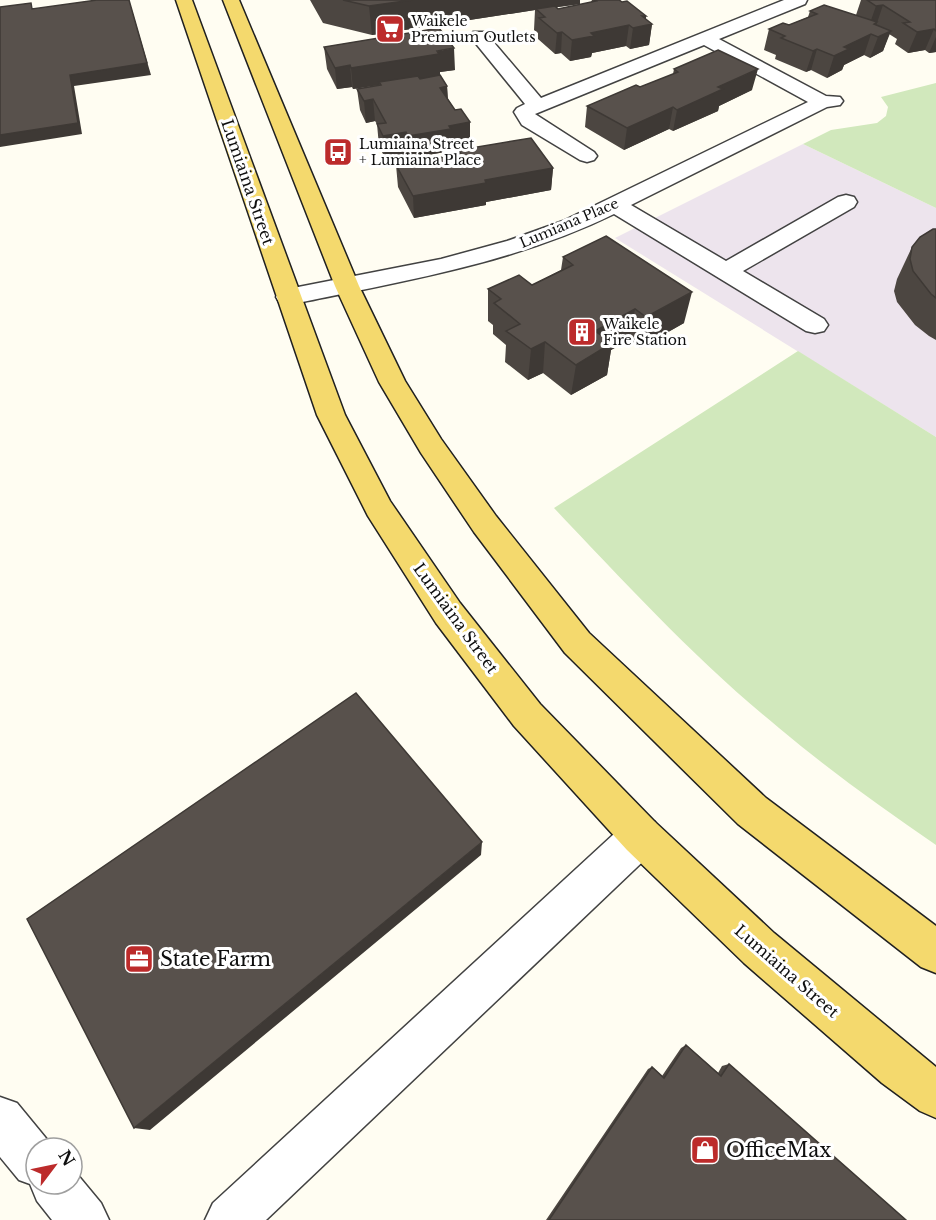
<svg xmlns="http://www.w3.org/2000/svg" width="936" height="1220" font-family="'Libre Baskerville',serif">
<style>
.industrial{fill:#ede4ed}
.green{fill:#d1e8bc}
.lines{fill:none;stroke-linecap:round;stroke-linejoin:round}
.minor-casing{stroke:#424242;stroke-width:3}
.major-casing{stroke:#202020;stroke-width:3}
.minor{fill:#fff;fill-rule:evenodd}
.major{fill:#f4d96d;fill-rule:evenodd}
.wall{fill:#4c4641}
.shaded-wall{fill:#3e3935}
.building{fill:#58514c;stroke:#3e3935;stroke-width:1.5}
.labels{text-anchor:middle;stroke-width:6;stroke-linejoin:round;paint-order:stroke}
.far-poi-label{font-size:14px;fill:#0f0f0f;stroke:#fff;text-anchor:start}
.far-street-label{font-size:14px;fill:#0f0f0f;stroke:#fff}
.street-label{font-size:16px;fill:#0f0f0f;stroke:#fff}
.near-poi-label{font-size:20px;fill:#0f0f0f;stroke:#fff;text-anchor:start}
</style>
<rect width="100%" height="100%" fill="#fffdf2"/>
<!-- industrial -->
<path class="industrial" d="M803 144 936 208V437L615 238Z"/>
<!-- green -->
<path class="green" d="M936 83V208L803 144 831 130 877 123 886 116 888 107 881 97Z
M798 351 936 437V845C882 808 829 770 779 728 698 662 626 584 554 508Z"/>
<g class="lines">
<!-- minor casing -->
<g class="minor-casing">
<path id="minor" d="M784 0H807L805 4 719 39 826 96 840 97 843 101 840 105 827 107 631 205 726 261 838 197 846 195 854 197 857 202 854 207 743 271 824 319 828 325 824 331 815 333 806 331 614 214C512 264 399 282 288 305L279 302 276 297 279 292 288 289 441 259 507 241 563 221 808 102 704 45 535 114 594 152 597 156 594 160 587 162 580 160 522 125 514 112 517 108 525 104 473 40 470 36 473 32H485L541 98Z
M641 817 655 822 661 836 655 850 266 1220H205L213 1203 627 822Z
M0 1097 17 1103 54 1148H36V1184H72V1168L101 1203 109 1220H52L37 1201 30 1184 19 1180 0 1157Z"/>
</g>
<!-- major casing -->
<g class="major-casing">
<path id="major" d="M176 0H192L345 415 390 501 460 603 540 704 655 822 774 933 936 1067V1118L920 1111 882 1083 744 963 627 850 514 726 436 623 368 516 317 415Z
M223 0H239L359 286 405 381 441 439 496 516 589 633 766 798 936 926V973L921 967 738 824 565 653 474 532 421 453 379 382 335 286Z"/>
</g>
<!-- minor -->
<use href="#minor" class="minor"/>
<!-- major -->
<use href="#major" class="major"/>
</g>
<!-- wall -->
<path class="wall" d="M310 0H580V4L557 7 558 9 591 2 592 0H619L646 16V20L652 24 649 45 630 49 626 46 592 53 591 57 570 61 561 53 555 54 538 39V33L534 30 535 10 372 35 323 23Z
M861 0H936V52L929 53 925 50 908 53 895 44 897 39 889 34 883 51 870 58 864 55 844 65 842 70 827 78 811 70 806 72 775 59 776 55 764 50 769 29 789 25 808 17 810 11 856 15Z
M324 47 455 70 440 72V76L447 86 448 99 455 110 470 122V144L451 147V151L410 158 407 154 385 158 379 146 377 124 375 121 366 123 360 110 357 89 379 85 353 89 352 87 337 89 327 69Z
M674 69 752 90 719 106 718 111 673 131 669 129 624 150 585 127 587 106 640 87 673 74Z
M459 150 553 168 551 190 486 202V205L414 218 398 187 396 165 459 154Z
M936 229V340L929 336 915 325 897 302 894 291 897 279 912 247Z
M563 257 684 323 640 348 629 340 611 350 607 375 571 395 543 373 528 380 505 362 506 345 493 334V325L488 321V289L532 285 561 270Z
M686 1045 718 1073 722 1066 729 1064 906 1220H546L648 1069 652 1067 662 1076 681 1048Z"/>
<!-- shaded-wall -->
<path class="shaded-wall" d="M129 0 151 75 74 86 82 134 0 147V135L70 75Z
M412 0H580V4L537 10 536 9 535 10 372 35 369 6Z
M883 5 873 35 871 34 864 55 844 65 842 70 827 78 834 56 869 26 876 6Z
M642 16H646L645 26 652 24 649 45 630 49 633 28Z
M629 25 626 46 592 53 591 57 570 61 572 40 591 33Z
M934 29 925 50 908 53 917 32Z
M891 31 883 51 870 58 878 37Z
M562 32 561 53 555 54 557 33Z
M936 37V52L929 53Z
M454 48 455 70 440 72V76L380 85 379 82V85L353 89 351 68Z
M817 49 811 70 806 72 813 51Z
M350 65 352 87 337 89 335 68Z
M758 69 752 90 719 106 718 111 673 131 677 110 718 87Z
M447 86 448 108 440 88Z
M373 99 375 121 366 123 364 101Z
M673 107 669 129 624 150 627 128Z
M470 122V144L451 147V151L410 158 408 136 449 126Z
M406 132 407 154 385 158 383 136Z
M553 168 551 190 486 202V205L414 218 413 196 485 180Z
M692 292 684 323 640 348 646 317Z
M635 309 629 340 611 350 607 375 571 395 576 365 595 331Z
M545 342 543 373 528 380 531 349Z
M482 842 481 855 150 1130 134 1128Z"/>
<!-- building -->
<path class="building" d="M97 0H129L147 63 70 75 78 123 0 135V7L31 3 32 9Z
M343 0H412L369 6Z
M594 0H619L622 2 627 1 646 16H642L652 24 633 28 629 25 591 33 594 36 572 40 562 32 557 33 539 18 545 17 536 9 555 6 558 9 596 1Z
M867 0H936V31L934 29 917 32 903 23 910 22 883 5 876 6Z
M824 5 877 22 874 24 891 31 878 37 871 34 844 47 849 49 834 56 817 49 813 51 781 38 785 36 769 29 783 23 789 25 817 14 810 11Z
M439 28 454 48 437 51 439 54 351 68 350 65 335 68 324 47Z
M718 50 758 69 718 87 723 89 677 110 673 107 627 128 587 106 636 85 640 87 678 72 674 69Z
M440 75 447 86 440 88 455 110 461 109 470 122 449 126 451 129 408 136 406 132 383 136 377 124 386 123 373 99 364 101 357 89 381 85 379 82 418 76 420 79Z
M531 138 553 168 485 180 486 183 413 196 396 165 461 154 459 150Z
M933 229H936V298L931 294 913 271 910 259 912 247 920 237Z
M606 236 692 292 646 317 635 309 595 331 612 343 576 365 545 342 531 349 506 331 520 324 494 303 501 299 488 289 519 275 532 285 573 265 563 257Z
M356 693 482 842 134 1128 27 919Z
M686 1045 721 1076 729 1064 906 1220H549L652 1067 664 1078Z"/>
<!-- icons -->
<defs>
<g id="supermarket-square" transform="scale(1.5)"><rect x="-9" y="-9" width="18" height="18" rx="4" fill="#bc2b2b" stroke="#fff"/><path d="M-6-5.5h2.5l.6 2H6L4.5 2H-2.5L-4.4-4H-6ZM-1.5 3.2a1.3 1.3 0 1 0 .1 0ZM3 3.2a1.3 1.3 0 1 0 .1 0Z" fill="#fff"/></g>
<g id="bus-square" transform="scale(1.5)"><rect x="-9" y="-9" width="18" height="18" rx="4" fill="#bc2b2b" stroke="#fff"/><path d="M-5-6H5V4H4V6H2V4H-2V6H-4V4H-5ZM-3.5-4V0h7V-4ZM-3.5 1.2v1.5H-2V1.2ZM2 1.2v1.5H3.5V1.2Z" fill="#fff"/></g>
<g id="building-square" transform="scale(1.5)"><rect x="-9" y="-9" width="18" height="18" rx="4" fill="#bc2b2b" stroke="#fff"/><path d="M-4-6H4V6H1V3H-1V6H-4ZM-2.5-4.3h1.7v1.8h-1.7ZM.8-4.3h1.7v1.8H.8ZM-2.5-1h1.7V.8h-1.7ZM.8-1h1.7V.8H.8Z" fill="#fff"/></g>
<g id="office-square" transform="scale(1.5)"><rect x="-9" y="-9" width="18" height="18" rx="4" fill="#bc2b2b" stroke="#fff"/><path d="M-6-3h4V-5.5h4V-3h4V5H-6ZM-1-4.5V-3h2v-1.5ZM-6 0V1H6V0Z" fill="#fff"/></g>
<g id="shop-square" transform="scale(1.5)"><rect x="-9" y="-9" width="18" height="18" rx="4" fill="#bc2b2b" stroke="#fff"/><path d="M-5-2.5h2.3a2.7 3.5 0 0 1 5.4 0H5L5.5 6h-11ZM-1.5-2.5h3a1.5 2.3 0 0 0-3 0Z" fill="#fff"/></g>
</defs>
<g fill-rule="evenodd">
<use href="#supermarket-square" x="390" y="29"/>
<use href="#bus-square" x="338" y="152"/>
<use href="#building-square" x="582" y="332"/>
<use href="#office-square" x="139" y="959"/>
<use href="#shop-square" x="705" y="1150"/>
</g>
<g class="labels">
<!-- far-poi labels -->
<g class="far-poi-label">
<text x="411" y="26">Waikele<tspan x="411" dy="16">Premium Outlets</tspan></text>
<text x="359" y="149">Lumiaina Street<tspan x="359" dy="16">+ Lumiaina Place</tspan></text>
<text x="603" y="329">Waikele<tspan x="603" dy="16">Fire Station</tspan></text>
</g>
<!-- far-street labels -->
<g class="far-street-label">
<text transform="translate(569 223) rotate(-23)" y="5">Lumiana Place</text>
</g>
<!-- street labels -->
<g class="street-label">
<text transform="translate(248 182) rotate(71)" y="6">Lumiaina Street</text>
<text transform="translate(456 618) rotate(54)" y="6">Lumiaina Street</text>
<text transform="translate(787 971) rotate(41)" y="6">Lumiaina Street</text>
</g>
<!-- near-poi labels -->
<g class="near-poi-label">
<text x="160" y="966">State Farm</text>
<text x="726" y="1157">OfficeMax</text>
</g>
</g>
<!-- north arrow -->
<g transform="translate(54 1166) rotate(58)"><circle r="28" fill="#ffffff" stroke="#9f9f9f" stroke-width="1.5"/>
<path d="M0-4.5L10 22L0 15L-10 22Z" fill="#bc2b2b"/>
<text y="-9" font-size="16" font-weight="bold" text-anchor="middle" fill="#0f0f0f">N</text>
</g>
</svg>
